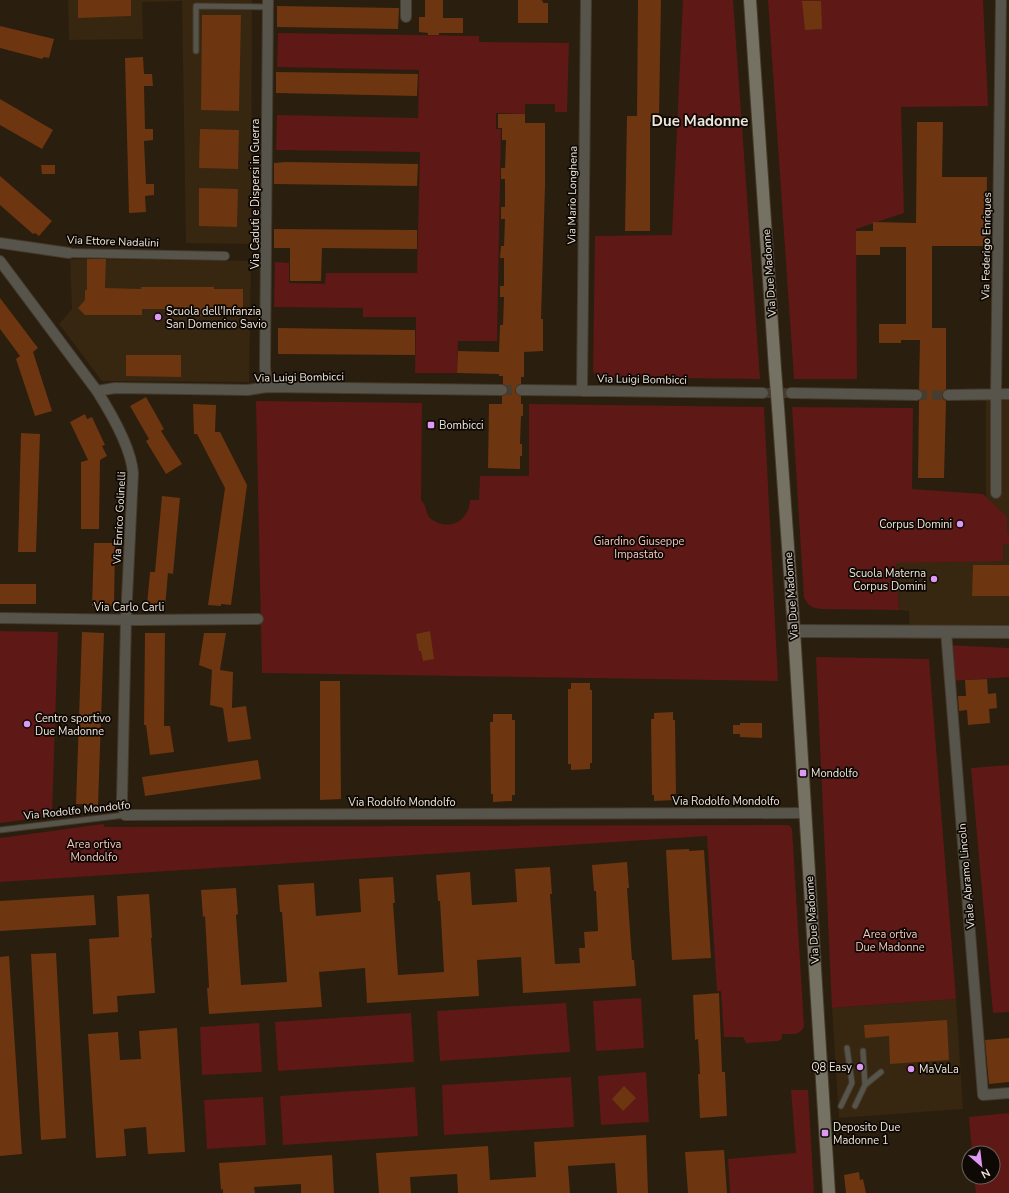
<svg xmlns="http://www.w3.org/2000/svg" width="1009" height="1193" font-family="'Nunito Sans',sans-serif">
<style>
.built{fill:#372610}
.green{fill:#5e1816}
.building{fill:#6d3510}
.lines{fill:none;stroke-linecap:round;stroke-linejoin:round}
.minor-tunnel{stroke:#473c2d;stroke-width:10;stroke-dasharray:10 5;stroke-linecap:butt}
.service-casing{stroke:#453a2b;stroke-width:7}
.pedestrian-casing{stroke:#453a2b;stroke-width:10}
.minor-casing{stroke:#453a2b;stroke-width:12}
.tertiary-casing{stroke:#453a2b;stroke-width:14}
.secondary-casing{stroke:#453a2b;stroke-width:14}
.service{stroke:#57544b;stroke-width:5}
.pedestrian{stroke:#57544b;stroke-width:8}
.minor{stroke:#57544b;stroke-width:10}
.tertiary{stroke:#57544b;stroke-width:12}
.secondary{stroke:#757163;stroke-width:12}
.secondary-bridge-casing{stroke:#453a2b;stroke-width:14;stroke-linecap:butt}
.secondary-bridge{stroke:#757163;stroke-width:12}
.poi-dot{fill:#dd99f4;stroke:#0e0904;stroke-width:1.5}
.labels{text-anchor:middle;stroke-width:3.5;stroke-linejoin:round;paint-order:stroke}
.street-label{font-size:11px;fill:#eee5db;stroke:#0e0904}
.poi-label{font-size:11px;fill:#eee5db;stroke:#0e0904;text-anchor:start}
.park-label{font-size:11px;fill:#f8c5bf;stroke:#0e0904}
.district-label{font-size:15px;font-weight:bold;fill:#eee5db;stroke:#0e0904}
</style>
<rect width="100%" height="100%" fill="#2a1e0e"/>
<!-- built -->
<path class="built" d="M68 0H252L251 244 186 243 182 1 142 2 143 39 69 40Z
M70 259 251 261 249 382 102 381 59 324 72 309Z
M986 397H1009V639H910L909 611 899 610 896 563 908 562 906 492 986 496Z
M956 999 963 1109 839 1118 832 1008Z"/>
<!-- green -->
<path class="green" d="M683 0H733L760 379 598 377 595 376 593 371 595 236 672 235Z
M768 0H983L988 106 901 107 904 213 856 229 857 379H794Z
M278 33 479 36V42L569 43 567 112H555V104H525V114L496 113V129H501L497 341H458L457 373H415L416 317H363V308L274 307 275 262 289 263V283L325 284 326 273H417L420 152 276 150 277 115 418 118 419 70 277 67Z
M256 401 422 403 421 500C427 505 425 514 431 519 449 532 469 521 470 500H479L480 476H529V404L764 407 778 681 262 673Z
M792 407 913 408 912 489 983 494 1007 517V531L1009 535V544H1003V561L896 563 899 610 821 609C812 608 808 606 804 597Z
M0 631 58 632 52 816 0 823Z
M947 645 1009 648V677L950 681Z
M816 657 929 659 956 999 832 1008Z
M1009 765V1012L993 1013 971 768Z
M103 824 105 827 787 825 790 826 792 829 804 1026C801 1036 791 1034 782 1034V1039L778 1041 748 1043H746L743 1037H724L721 991H717L707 836 0 882V838Z
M641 998 644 1048 596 1051 593 1001Z
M566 1003 570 1052 440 1061 437 1011Z
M411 1013 414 1062 278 1071 275 1022Z
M259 1023 262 1072 202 1075 200 1027Z
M646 1072 649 1122 601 1125 598 1076Z
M571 1077 574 1127 444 1135 442 1085Z
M415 1087 418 1136 283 1145 280 1096Z
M791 1090H808L814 1193H730L728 1159 796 1153Z
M263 1097 266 1145 207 1149 204 1100Z
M1009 1113V1193H976L974 1177H993V1153H972L969 1117Z"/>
<!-- building -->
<path class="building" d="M78 0H131V16L78 18Z
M425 0H443V18H463V33H439V35H428V33L419 32V17H425Z
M518 0H541L543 1V3H548V23H518Z
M638 0H661L659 118H657V122H650V231H625L627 116H637Z
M802 1H821L822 29 805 30Z
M277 6 399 8 398 29 277 27Z
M202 15H241L239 111 201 110Z
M0 26 54 39 49 58 44 57 42 59 0 48Z
M143 57 144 74H152L153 86H144L145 129H153V140L144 141 146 184H154V195L145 196 146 212 129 213 125 58Z
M276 72 418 74 417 96 276 93Z
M0 99 53 130 42 149 0 125Z
M498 114H525V123H545V186L541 319H543V351L524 352V377H521V384L518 385 515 390 516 393 521 396V404H523V416H521L520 444H522V456H520V469L488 468 489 404H502V396L508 393V387L503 384V376H499V374L457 373 458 351 499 352 500 325H503L504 297H500V286H504V258H500L501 246H504L505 219H501V207H505V179H501V168H505L506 140H502V128H498Z
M917 122H943L942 177H987L986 246H932V328H946V389L943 392 942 395 943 399 946 401 944 478H918L919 401 922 399 923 395 922 392 919 389 920 340H901V343H879V324H906V247H880V255H856V231H873V222L916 223Z
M200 129 239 130 238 169 199 168Z
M285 162 418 164 417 186 274 184V163Z
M41 165H55V174H42Z
M0 176 52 221 39 236 35 233 33 234 0 205Z
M199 188 238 189 237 227 199 226Z
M274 229 417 230V249L322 248 321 281H290V248H274Z
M87 259H106L105 288 141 289V287H214V289H243V316H199L200 309H142V315H85L78 308 85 300V290H87Z
M0 298 38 348 33 352 52 411 35 416 16 359 20 356 0 329Z
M278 328 415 330V355L278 354Z
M126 355H181V377L126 376Z
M146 397 164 429 161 431 182 464 166 474 146 441 149 439 130 406Z
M193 404 216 405 215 432H220L247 485 231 605 221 604V606L208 605 225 488 197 434H194Z
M85 414 87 419 92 417 105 445 102 446 107 456 100 460 99 529H81V462L88 460 70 422Z
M21 433 40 434 36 552H18Z
M162 496 180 498 173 574 168 573 165 607 147 605 150 572H155Z
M94 543H115L114 607 92 606Z
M973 565H1009V596H972Z
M0 584H36V604H0Z
M430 631 434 659 423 661 421 651H419L416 634Z
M82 632 104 633 98 805 76 804Z
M145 633H165L164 726H170L174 752 150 755 146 725H144Z
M204 633H226L220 670 233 672 232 708 246 706 251 739 228 742 223 708 210 705 212 670 199 665Z
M987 679 988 694 996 693 997 708 989 709 990 723 968 725 967 710 959 711 958 696H966L965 680Z
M320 681H340L341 799 320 800Z
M571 683H590V690H592V763H590V769L571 770V764H568V689H571Z
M673 712V720H675L676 794H673L674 800 654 801V795H652L651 719H654V713Z
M493 714H512V720H515V795H512V801L493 802V794H491L490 722H493Z
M740 723H762V738L740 737V734H733V725H740Z
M258 760 261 779 145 796 142 777Z
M689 849V851L704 850 711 958 672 960 666 850Z
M627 862 629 888H627L632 960H634L636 986 523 993 521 957 477 960 479 996 367 1003 365 968 319 972 322 1007 209 1014 207 988H209L205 916 203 917 201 890 236 888 238 914 236 915 241 985 287 982 282 912H280L278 885 314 883 316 916 361 912 359 879 393 877 395 903H393L398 975 444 972 440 901H438L436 875 470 872 472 905 517 902 515 869 550 867 552 894H550L555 964 580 963 579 948H585L584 932 598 931 596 891H594L592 865Z
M149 894 152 938H151L155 993 117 996 118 1012 93 1014 89 939 119 937 117 896Z
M94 895 96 925 0 931V901Z
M56 953 66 1138 41 1140 31 954Z
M9 956 22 1154 0 1156V957Z
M719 993 722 1072H725L727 1116 700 1118 698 1074H700L698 1039 695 1040 693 995Z
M947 1020 949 1060 890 1064 889 1036 865 1038 864 1025Z
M177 1028 185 1152 148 1154 146 1127 124 1129 126 1156 96 1158 88 1034 118 1032 120 1060 141 1059 139 1031Z
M1009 1038V1082L989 1084 985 1040Z
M624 1086 636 1098 623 1111 612 1099Z
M646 1135 648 1193H617L615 1163 568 1166 570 1193H458L457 1174 410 1177 411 1193H379L376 1153 488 1146 490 1180 536 1177 534 1142Z
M724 1150 727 1193H688L685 1152Z
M332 1155 334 1193H301V1184L254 1187 255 1193H223V1189L221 1190 219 1163Z
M859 1172 860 1180 863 1179 866 1193H846L844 1175Z"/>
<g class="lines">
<!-- minor-tunnel -->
<path class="minor-tunnel" d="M502 390H521
M763 393H791
M917 395H948"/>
<!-- service casing -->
<g class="service-casing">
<path id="service" d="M196 51V6L268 7
M0 830 125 815
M865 1085 881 1072
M841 1106 852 1083 847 1048
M855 1106 865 1085 863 1051"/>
</g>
<!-- pedestrian casing -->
<g class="pedestrian-casing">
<path id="pedestrian" d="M69 253 225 256"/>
</g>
<!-- minor casing -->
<g class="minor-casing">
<path id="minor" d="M406 17V0
M0 243 69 253
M0 261 97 391C111 413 131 447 133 473L126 619 122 799 125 815 805 813
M267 387 265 368 268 0
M521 390 763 393
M97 391 115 388 248 390 267 387 502 390
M582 391 586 0
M791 393 917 395
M948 395 1009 394
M996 493V393L1001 0
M0 618 140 620 258 619
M946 631 983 1095 1009 1093"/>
</g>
<!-- tertiary casing -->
<g class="tertiary-casing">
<path id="tertiary" d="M794 631 1009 632"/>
</g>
<!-- secondary casing -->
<g class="secondary-casing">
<path id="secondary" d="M750 0 775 369
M778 407 794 631 829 1193"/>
</g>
<!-- service -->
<use href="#service" class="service"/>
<!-- pedestrian -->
<use href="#pedestrian" class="pedestrian"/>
<!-- minor -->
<use href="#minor" class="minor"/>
<!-- tertiary -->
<use href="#tertiary" class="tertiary"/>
<!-- secondary -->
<use href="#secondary" class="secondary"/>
<!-- secondary-bridge casing -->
<g class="secondary-bridge-casing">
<path id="secondary-bridge" d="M775 369 778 407"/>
</g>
<!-- secondary-bridge -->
<use href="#secondary-bridge" class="secondary-bridge"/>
</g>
<!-- markers -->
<g class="poi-dot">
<circle cx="158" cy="317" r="4"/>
<rect x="427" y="421" width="8" height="8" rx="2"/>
<circle cx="960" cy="524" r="4"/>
<circle cx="934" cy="579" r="4"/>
<circle cx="27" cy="724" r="4"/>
<rect x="799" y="769" width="8" height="8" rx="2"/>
<circle cx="860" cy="1067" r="4"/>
<circle cx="911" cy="1069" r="4"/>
<rect x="821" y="1129" width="8" height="8" rx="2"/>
</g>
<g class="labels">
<!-- street labels -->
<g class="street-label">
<text transform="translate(255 194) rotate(-90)" y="4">Via Caduti e Dispersi in Guerra</text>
<text transform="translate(572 195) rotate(-89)" y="4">Via Mario Longhena</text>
<text transform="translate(113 241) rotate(2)" y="4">Via Ettore Nadalini</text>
<text transform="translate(986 246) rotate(-89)" y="4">Via Federigo Enriques</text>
<text transform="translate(769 273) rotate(-94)" y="4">Via Due Madonne</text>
<text transform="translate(299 377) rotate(-1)" y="4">Via Luigi Bombicci</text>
<text transform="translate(642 379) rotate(1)" y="4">Via Luigi Bombicci</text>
<text transform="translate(119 518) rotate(-87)" y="4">Via Enrico Golinelli</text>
<text transform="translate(791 596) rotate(-94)" y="4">Via Due Madonne</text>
<text x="129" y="611">Via Carlo Carli</text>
<text x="726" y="805">Via Rodolfo Mondolfo</text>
<text x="402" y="806">Via Rodolfo Mondolfo</text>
<text transform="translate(77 810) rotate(-6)" y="4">Via Rodolfo Mondolfo</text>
<text transform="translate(966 876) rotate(-95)" y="4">Viale Abramo Lincoln</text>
<text transform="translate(812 920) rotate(-94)" y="4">Via Due Madonne</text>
</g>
<!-- poi labels -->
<g class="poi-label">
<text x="166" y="315">Scuola dell'Infanzia<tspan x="166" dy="13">San Domenico Savio</tspan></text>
<text x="439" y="429">Bombicci</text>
<text x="952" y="528" text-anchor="end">Corpus Domini</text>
<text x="926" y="577" text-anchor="end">Scuola Materna<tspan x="926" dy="13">Corpus Domini</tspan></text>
<text x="35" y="722">Centro sportivo<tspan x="35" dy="13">Due Madonne</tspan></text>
<text x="811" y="777">Mondolfo</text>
<text x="852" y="1071" text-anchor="end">Q8 Easy</text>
<text x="919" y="1073">MaVaLa</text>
<text x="833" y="1131">Deposito Due<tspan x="833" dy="13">Madonne 1</tspan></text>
</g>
<!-- park labels -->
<g class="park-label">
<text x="639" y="545">Giardino Giuseppe<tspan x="639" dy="13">Impastato</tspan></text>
<text x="94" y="848">Area ortiva<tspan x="94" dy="13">Mondolfo</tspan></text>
<text x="890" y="938">Area ortiva<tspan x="890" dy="13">Due Madonne</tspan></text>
</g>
<!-- district labels -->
<g class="district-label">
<text x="700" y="126">Due Madonne</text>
</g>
</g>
<!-- north arrow -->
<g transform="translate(981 1165) rotate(152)"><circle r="19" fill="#0e0904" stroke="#68615a"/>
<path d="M0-3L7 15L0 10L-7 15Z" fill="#dd99f4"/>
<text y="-6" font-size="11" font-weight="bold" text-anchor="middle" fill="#eee5db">N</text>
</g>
</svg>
